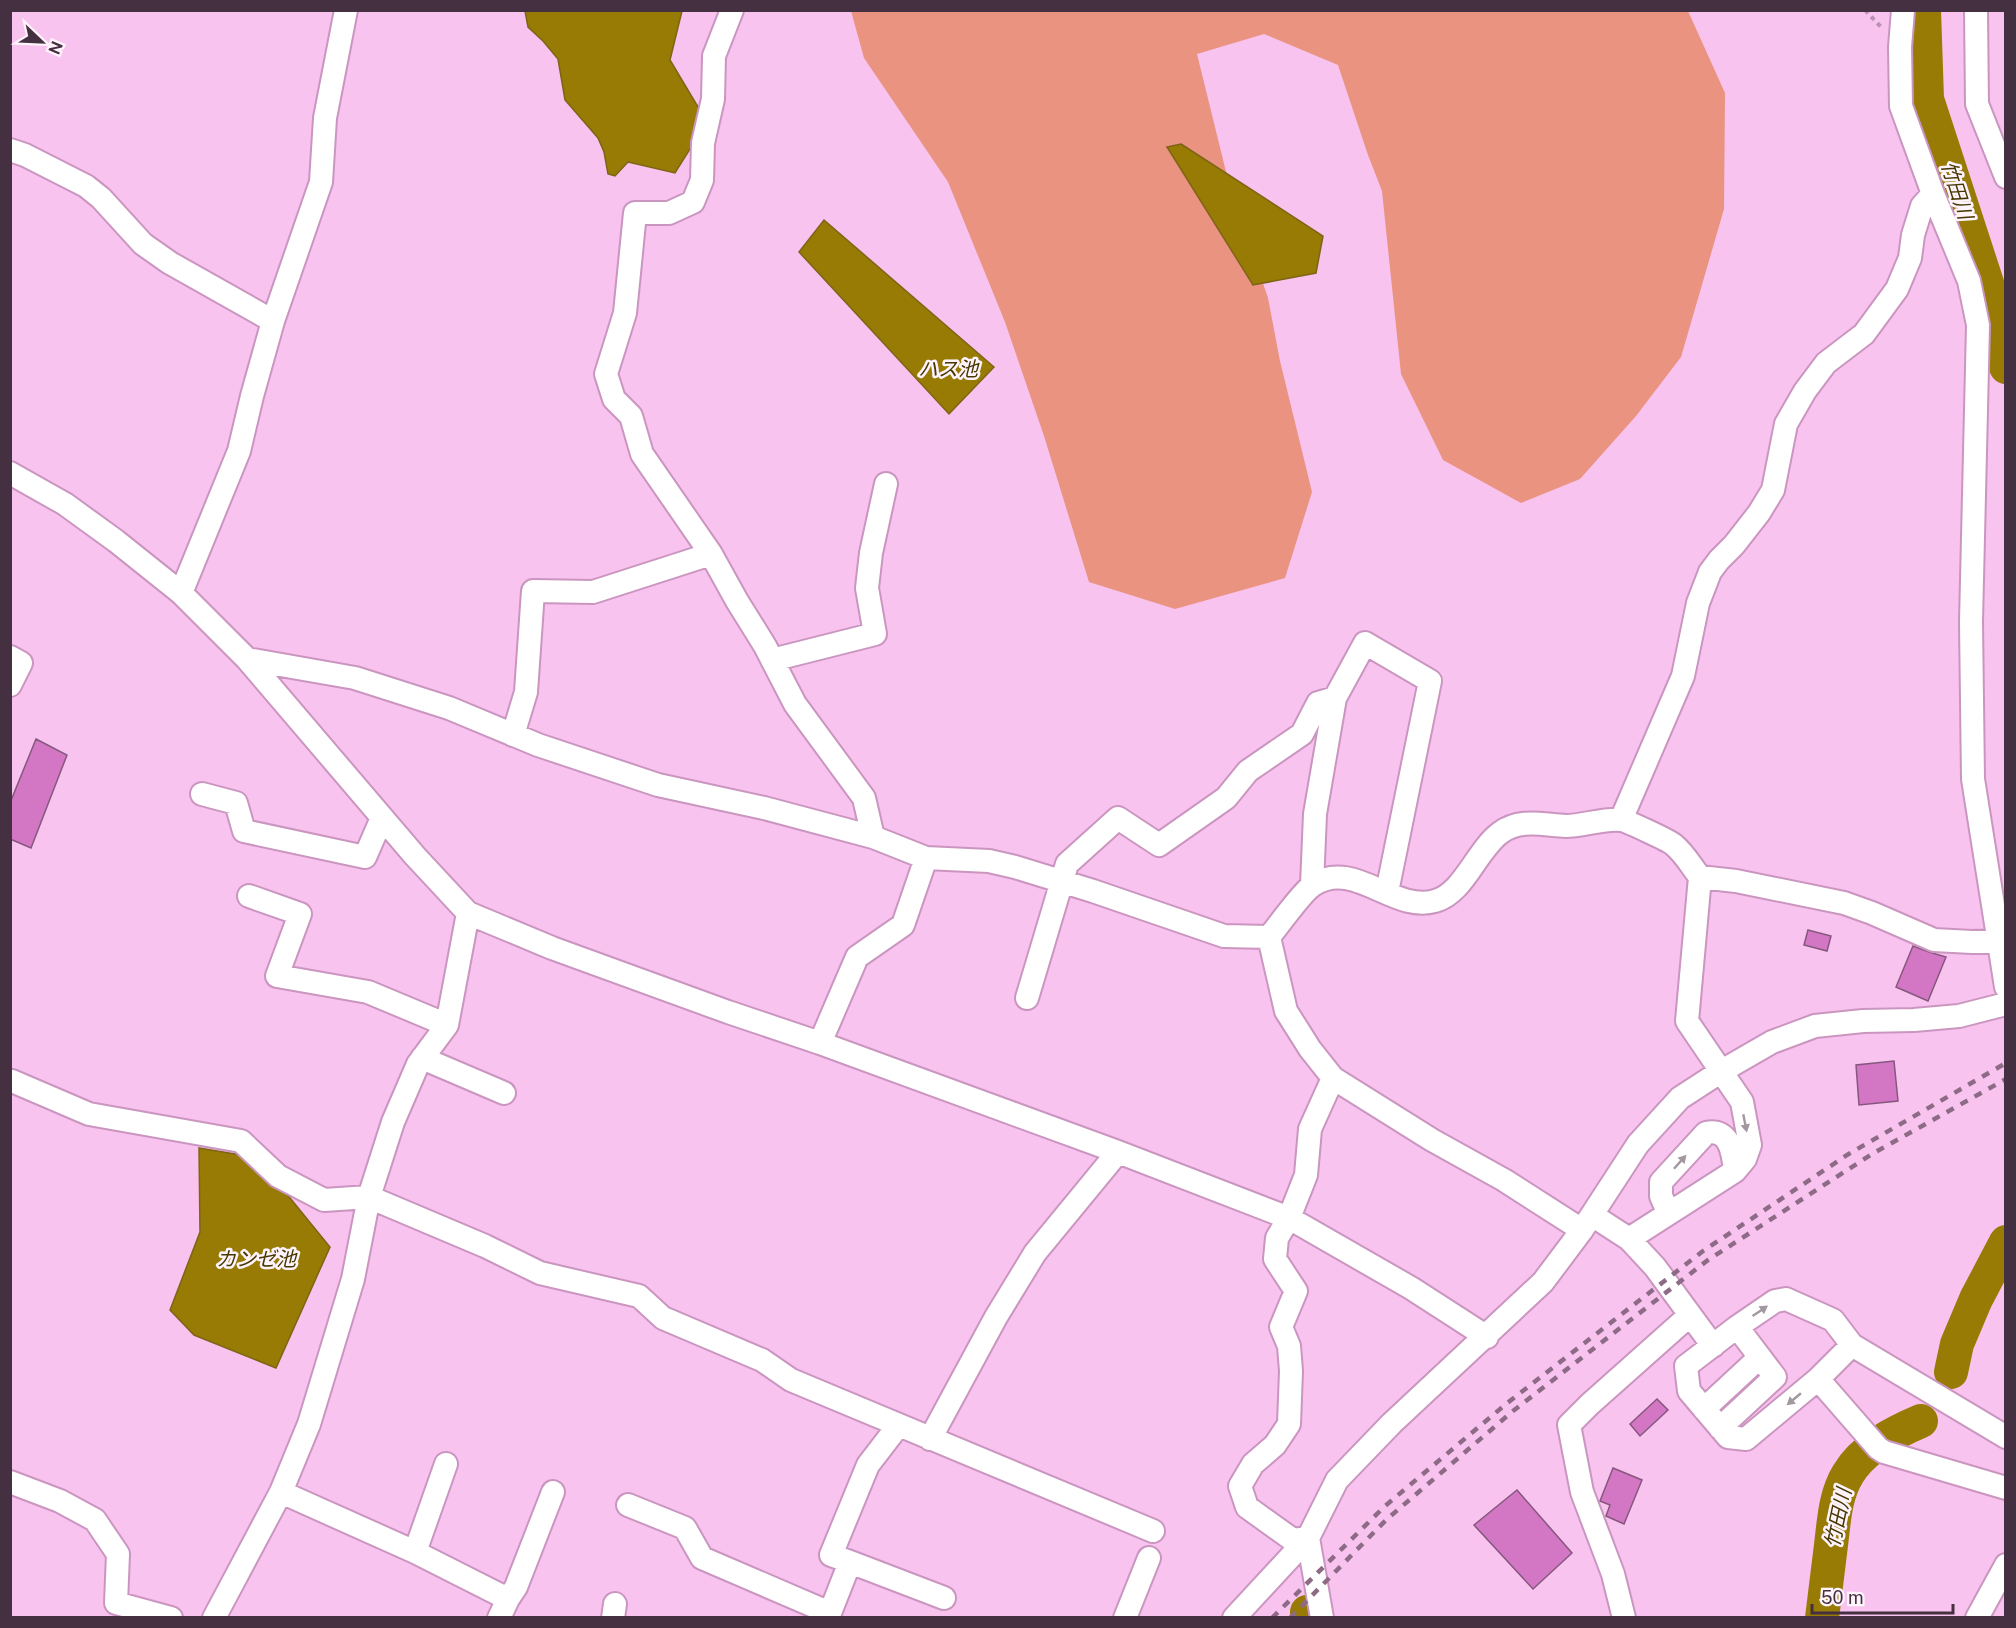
<svg xmlns="http://www.w3.org/2000/svg" width="2016" height="1628" font-family="'Public Sans','Noto Sans JP',sans-serif">
<style>
.green{fill:#ea9380}
.water{fill:#977b04;stroke:#7e6416;stroke-width:1.5}
.lines{fill:none;stroke-linecap:round;stroke-linejoin:round}
.river{stroke:#977b04;stroke-width:34}
.building{fill:#d377c5;stroke:#86577e;stroke-width:1.5}
.minor-casing{stroke:#ca96c0;stroke-width:26}
.path{stroke:#bb91b3;stroke-width:4;stroke-dasharray:4.5 4.5;stroke-linecap:butt}
.minor{stroke:#fff;stroke-width:22}
.rail{stroke:#8d6b87;stroke-width:4.5;stroke-dasharray:8 8;stroke-linecap:butt}
.oneway{fill:#a298a0}
.labels{text-anchor:middle;stroke-width:5;stroke-linejoin:round;paint-order:stroke}
.water-label{font-size:20px;font-style:italic;fill:#473800;stroke:#fff3fc}
</style>
<rect width="100%" height="100%" fill="#f8c3ee"/>
<!-- green -->
<path class="green" d="M851 11H1688L1725 93 1724 209 1681 357 1636 416 1580 479 1521 503 1443 460 1401 374 1382 191 1368 155 1338 65 1264 34 1197 54 1229 184 1268 298 1280 361 1312 492 1285 578 1175 609 1089 582 1044 436 1005 322 948 182 864 58Z"/>
<!-- water -->
<path class="water" d="M525 11H682L670 60 698 107 695 141 675 173 628 162 615 176 608 174 604 152 598 138 565 100 558 59 543 41 528 27Z
M1181 144 1323 236 1316 273 1253 285 1167 147Z
M824 220 994 367 949 414 799 252Z
M199 1148 241 1155 286 1193 330 1247 276 1368 194 1335 170 1310 200 1232Z"/>
<g class="lines">
<!-- river -->
<path class="river" d="M1924 10 1927 99 2001 326 2006 367
M1951 1372 1957 1344 1976 1299 2006 1242
M1307 1618V1612
M1822 1618C1825 1593 1828 1569 1831 1545 1834 1521 1835 1495 1848 1474 1863 1448 1895 1432 1921 1421"/>
</g>
<!-- building -->
<path class="building" d="M36 739 67 755 31 848 10 839V803Z
M1808 930 1831 936 1827 951 1804 945Z
M1913 946 1929 952 1946 957 1928 1001 1896 987Z
M1894 1061 1898 1101 1859 1105 1856 1065Z
M1657 1399 1668 1410 1640 1436 1630 1424Z
M1613 1468 1642 1480 1624 1524 1606 1516 1610 1505 1600 1501Z
M1517 1490 1572 1553 1533 1589 1474 1525Z"/>
<g class="lines">
<!-- minor casing -->
<g class="minor-casing">
<path id="minor" d="M1903 10 1900 47 1901 106 1933 194 1969 281 1978 325 1971 622 1973 779 2006 987
M1976 10 1977 104 2006 177
M10 150 25 155 86 186 101 198 143 244 170 263 273 321
M10 473 65 504 116 541 181 593 247 659 415 856 468 913 552 948 728 1012 820 1043 1118 1152 1289 1218 1411 1288 1487 1337
M711 554 642 454 631 416 614 399 606 374 625 313 635 213H669L693 202 702 180 703 143 713 99 714 56 732 10
M181 593 239 451 252 396 273 321 321 182 325 118 346 10
M10 657 21 663 10 685
M247 659 355 678 449 708 538 745 658 785 764 808 873 837 926 858
M772 660 875 634 867 588 871 553 886 484
M513 735 526 692 533 591 593 592 711 554 737 601 765 646 795 704 864 798 873 837
M202 794 236 803 244 831 365 857 382 818
M1621 820 1683 676 1698 603 1710 572 1719 560 1734 545 1759 513 1773 490 1786 424 1805 391 1826 363 1864 334 1897 289 1910 258 1913 235 1922 206 1933 194
M1700 877 1736 881 1844 903 1872 913 1934 940 1972 942 2006 940
M1312 885 1315 814 1335 698 1365 643 1430 681 1387 892
M249 896 300 914 277 976 368 992 447 1025
M1027 998 1067 864 1118 818 1159 845 1226 798 1248 771 1302 734 1318 703 1335 698
M820 1043 857 957 903 925 926 858 989 861 1015 867 1093 891 1224 936 1269 937
M422 1058 504 1093
M12 1081 89 1114 241 1141 278 1176 324 1200 369 1197 485 1246 540 1273 639 1296 663 1318 762 1360 791 1380 1153 1531
M1668 1212 1661 1196V1182L1706 1133C1730 1128 1733 1153 1735 1171
M1592 1215 1629 1239 1655 1267 1713 1346
M1582 1230 1504 1180 1432 1140 1333 1078 1310 1049 1286 1011 1269 937C1279 925 1302 892 1313 885 1354 858 1393 913 1435 901 1464 893 1476 851 1500 833 1520 818 1543 825 1566 826 1582 826 1605 818 1621 820 1627 821 1670 841 1674 845 1684 853 1692 867 1700 877L1687 1021 1742 1102 1750 1145 1745 1159 1735 1171 1629 1239
M1852 1345 1818 1379 1746 1439 1728 1437 1689 1391 1686 1366 1737 1327 1775 1301 1786 1299 1833 1320 1852 1345 2006 1437
M1818 1379 1878 1448 1884 1452 2006 1488
M1704 1409 1760 1357
M1720 1428 1775 1377 1737 1327
M930 1439 996 1317 1035 1253 1118 1152
M10 1482 60 1501 95 1520 118 1554 116 1603 171 1618
M281 1492 415 1552 508 1599 499 1618
M628 1505 685 1528 702 1558 830 1613
M1308 1538 1293 1540 1247 1507 1240 1486 1253 1464 1275 1445 1289 1424 1291 1371 1289 1346 1281 1327 1296 1291 1275 1259 1277 1238 1289 1218 1306 1175 1310 1129 1333 1078
M1308 1538 1322 1618
M415 1552 446 1464
M850 1562 944 1598
M508 1599 516 1587 553 1492
M214 1618 281 1492 309 1424 353 1279 369 1197 393 1122 418 1064 447 1025 468 913
M613 1618 615 1604
M828 1618 850 1562 831 1555 868 1465 898 1426
M1125 1618 1149 1558
M1234 1618 1308 1538 1337 1480 1392 1423 1543 1282 1582 1230 1638 1144 1680 1098 1720 1072 1772 1042 1815 1026 1863 1021 1914 1020 1959 1016 2006 1004
M1624 1618 1613 1574 1582 1492 1569 1425 1590 1404 1690 1315
M1977 1618 2006 1565"/>
</g>
<!-- path -->
<path class="path" d="M1865 10 1881 27"/>
<!-- minor -->
<use href="#minor" class="minor"/>
<!-- rail -->
<path class="rail" d="M1272 1618 1385 1506 1506 1404 1703 1251 1847 1155 2006 1063
M1290 1618 1386 1520 1513 1411 1708 1260 1872 1154 2006 1079"/>
</g>
<!-- one-way arrows -->
<defs><path id="oneway-solid" d="M-6-.8H1V-3.2L6.5 0L1 3.2V.8H-6Z" transform="scale(1.5)"/></defs>
<g class="oneway">
<use href="#oneway-solid" transform="translate(1745 1123) rotate(79)"/>
<use href="#oneway-solid" transform="translate(1680 1162) rotate(-48)"/>
<use href="#oneway-solid" transform="translate(1760 1311) rotate(-34)"/>
<use href="#oneway-solid" transform="translate(1794 1399) rotate(140)"/>
</g>
<g class="labels">
<!-- water labels -->
<g class="water-label">
<text transform="translate(1957 190) rotate(72)" y="7">竹田川</text>
<text x="948" y="376">ハス池</text>
<text x="256" y="1266">カンゼ池</text>
<text transform="translate(1838 1518) rotate(-78)" y="7">竹田川</text>
</g>
</g>
<!-- border -->
<rect width="2016" height="1628" fill="none" stroke="#453041" stroke-width="24"/>
<!-- north arrow -->
<g transform="translate(42 42) rotate(113)" stroke="#fff3fc" stroke-width="4.5" paint-order="stroke">
<path d="M0-4.5L10 22L0 15L-10 22Z" fill="#453041"/>
<text y="-9" font-size="16" font-weight="bold" text-anchor="middle" fill="#453041">N</text>
</g>
<!-- scale -->
<path d="M1812 1604v9h141v-9" fill="none" stroke="#453041" stroke-width="3"/>
<text x="1821" y="1604" font-size="18" fill="#453041" stroke="#fff3fc" stroke-width="4.5" paint-order="stroke">50 m</text>
</svg>
